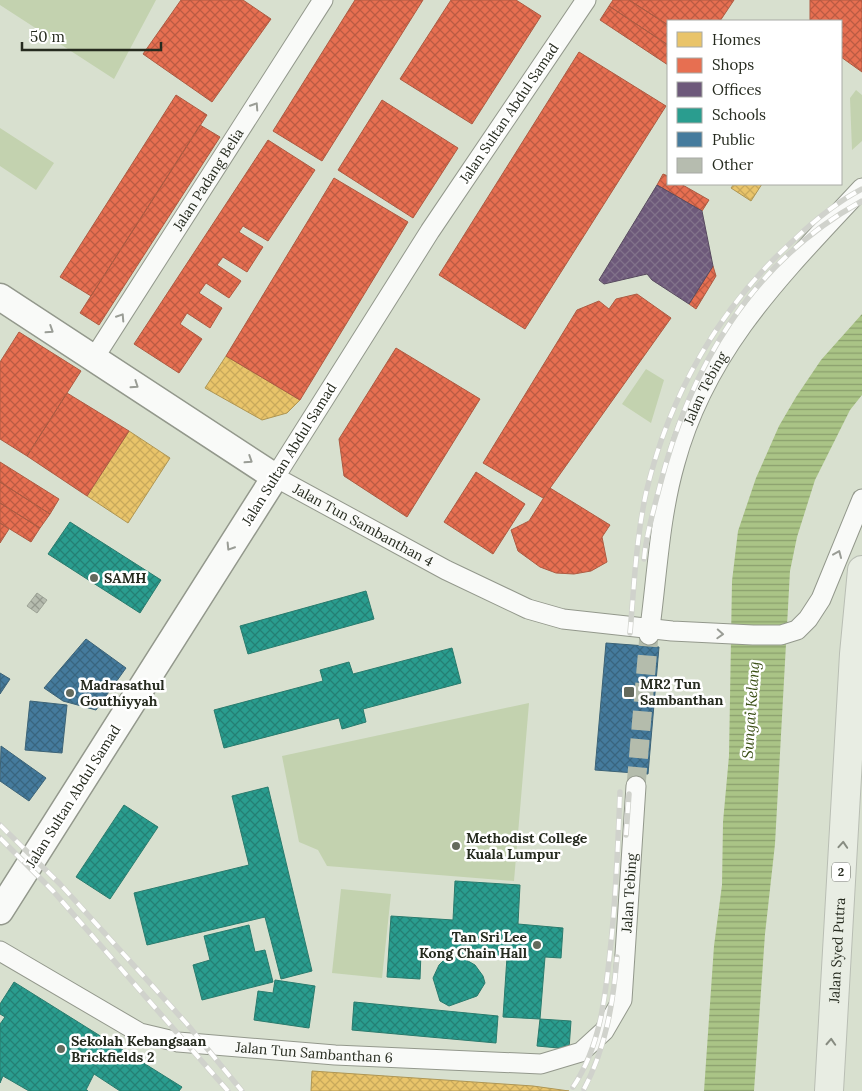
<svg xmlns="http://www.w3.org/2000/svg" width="862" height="1091" font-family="Lora,serif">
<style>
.green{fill:#c3d2af}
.water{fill:url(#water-rules)}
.homes{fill:url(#homes-cross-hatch);stroke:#ae9654}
.shops{fill:url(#shops-cross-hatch);stroke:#ad5b42}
.offices{fill:url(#offices-cross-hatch);stroke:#584b5f}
.schools{fill:url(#schools-cross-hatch);stroke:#297b6d}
.public{fill:url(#public-cross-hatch);stroke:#3c6377}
.building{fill:url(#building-cross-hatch);stroke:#9da396}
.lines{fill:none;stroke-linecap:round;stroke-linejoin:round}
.street-tunnel{stroke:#b4bcac;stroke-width:19;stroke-dasharray:19 9;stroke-linecap:butt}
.street-casing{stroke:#93988c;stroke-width:21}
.secondary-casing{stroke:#93988c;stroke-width:29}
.primary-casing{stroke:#b9beb4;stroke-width:30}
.street{stroke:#f9faf8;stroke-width:19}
.secondary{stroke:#f9faf8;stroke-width:26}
.primary{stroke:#e8ede3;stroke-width:28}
.rail-casing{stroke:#d0d2cc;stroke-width:5.5}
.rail{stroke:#fff;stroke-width:4;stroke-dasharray:11;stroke-linecap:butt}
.oneway{stroke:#9a9d96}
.oneway2{stroke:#878c81}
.poi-dot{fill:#646a5d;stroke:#fff;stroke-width:2}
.labels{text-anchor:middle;stroke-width:5;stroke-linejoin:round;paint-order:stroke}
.shield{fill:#fff;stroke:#676b62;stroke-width:1}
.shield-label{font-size:12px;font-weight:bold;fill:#262b1f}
.street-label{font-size:14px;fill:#262b1f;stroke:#fff}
.poi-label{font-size:14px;font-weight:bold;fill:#262b1f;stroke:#fff;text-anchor:start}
.water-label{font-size:15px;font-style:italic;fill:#384d12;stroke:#fff}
</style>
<defs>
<pattern id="water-rules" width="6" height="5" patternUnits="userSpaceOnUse" patternTransform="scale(1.25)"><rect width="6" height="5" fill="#aac486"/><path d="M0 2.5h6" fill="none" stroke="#8a9f6d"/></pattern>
<pattern id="homes-cross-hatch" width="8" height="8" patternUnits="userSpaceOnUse" patternTransform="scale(1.25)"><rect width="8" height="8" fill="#e9c46a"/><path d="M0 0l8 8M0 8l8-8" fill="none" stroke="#c8a95b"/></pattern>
<pattern id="shops-cross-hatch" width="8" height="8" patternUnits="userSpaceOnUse" patternTransform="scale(1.25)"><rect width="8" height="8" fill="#e76f51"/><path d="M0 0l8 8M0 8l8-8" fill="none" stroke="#bb5b43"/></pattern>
<pattern id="offices-cross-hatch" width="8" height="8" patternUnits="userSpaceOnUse" patternTransform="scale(1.25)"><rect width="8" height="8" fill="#6d597a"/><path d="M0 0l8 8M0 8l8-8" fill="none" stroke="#81728a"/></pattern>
<pattern id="schools-cross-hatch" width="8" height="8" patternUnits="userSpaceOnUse" patternTransform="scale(1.25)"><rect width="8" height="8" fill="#2a9d8f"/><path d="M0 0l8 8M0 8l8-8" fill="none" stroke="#248074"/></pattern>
<pattern id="public-cross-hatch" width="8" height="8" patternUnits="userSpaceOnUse" patternTransform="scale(1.25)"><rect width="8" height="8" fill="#457b9d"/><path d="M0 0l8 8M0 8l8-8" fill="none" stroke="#39657f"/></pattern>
<pattern id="building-cross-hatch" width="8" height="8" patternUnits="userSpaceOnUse" patternTransform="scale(1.25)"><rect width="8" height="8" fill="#b6bcaf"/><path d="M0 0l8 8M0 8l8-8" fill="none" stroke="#94998e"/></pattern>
</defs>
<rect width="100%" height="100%" fill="#d8e0cf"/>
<!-- green -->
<path class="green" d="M0 0H156L114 79 0 5Z
M856 90 862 95V141L852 150 850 98Z
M0 128 54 163 36 190 0 166Z
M646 369 664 380 651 423 622 404Z
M529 703 514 881 327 866 318 850 299 842 282 756Z
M341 889 391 894 382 978 332 973Z"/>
<!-- water -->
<path class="water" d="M862 314V395L850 410 815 480 797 537 790 571 775 844 765 934 754 1091H704L714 946 722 885 723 822 729 756 732 581 738 531 756 478 779 426 796 397 821 360Z"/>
<!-- homes -->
<path class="homes" d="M844 0H862V15L851 11Z
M839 11 853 18 857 28 854 43 841 51V21H820L828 13Z
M851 11 862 15V41L857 38 856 23 849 15Z
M862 48V68L859 58Z
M734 184H762L751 201 731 188Z
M226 356 300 400 287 413 262 420 205 388Z
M129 431 170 458 128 523 87 496Z
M312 1071 533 1086 569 1091H311Z"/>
<!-- shops -->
<path class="shops" d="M181 0H243L271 19 212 102 143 54Z
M355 0H423L322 161 273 131Z
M451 0H516L541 16 472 124 400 79Z
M613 0H629L668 25V45L609 6Z
M629 0H734L720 21H668V25Z
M810 0H862V72L841 57V21H810Z
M609 6 668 45V65L600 20Z
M579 52 666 106 525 329 439 275Z
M176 95 207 115 91 296 60 277Z
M382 100 458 148 413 218 338 170Z
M200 125 220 137 99 325 80 313Z
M268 140 315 170 268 241 243 226 239 232 263 247 247 272 223 257 217 265 241 281 229 298 206 283 199 293 222 308 210 328 187 313 180 324 202 339 179 373 134 344Z
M663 174 668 176V184H681L709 200 702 211 657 185Z
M334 178 408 222 300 400 226 356Z
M713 266 716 276 696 309 689 304Z
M637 294 671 318 543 498 483 463 577 310 599 301 609 309 616 299Z
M19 332 81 371 27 456 0 439V362Z
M396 348 480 399 407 517 344 476 339 439Z
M67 393 129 431 87 496 27 456Z
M0 462 59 499 50 514 0 482Z
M476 472 525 504 493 554 444 522Z
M0 482 50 514 40 528 0 503Z
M550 488 610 525 602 537 607 562 591 571 574 574 556 573 540 567 518 551 511 530 529 521Z
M0 503 40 528 31 542 0 523Z
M0 523 9 529 0 543Z"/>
<!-- offices -->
<path class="offices" d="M657 185 702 211 713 266 689 304 652 280 647 274 604 284 599 280Z"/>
<!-- schools -->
<path class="schools" d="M70 522 161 580 140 613 48 554Z
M366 591 374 619 248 654 240 626Z
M452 648 461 683 363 709 366 722 342 729 339 718 224 748 214 710 323 681 320 670 349 662 353 674Z
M268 787 312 971 281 979 265 917 147 945 134 893 249 865 232 796Z
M124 805 158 827 110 899 76 877Z
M455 881 520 885 518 924 563 928 561 958 545 957 540 1019 503 1017 507 957 421 952 420 979 387 977 391 916 453 920Z
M249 925 255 952 265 950 273 982 202 1000 193 965 210 960 204 936Z
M447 957H461L475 965 483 976 485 983 477 996 449 1006 440 1001 433 978 439 965Z
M275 980 315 986 309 1028 254 1020 258 991 273 993Z
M14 982 182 1087 179 1091H120L94 1074 86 1090 88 1091H29L3 1076 0 1083V1024L5 1017 0 1014V1004Z
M354 1002 498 1016 496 1043 352 1030Z
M540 1019 571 1021 569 1049 537 1046Z"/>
<!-- public -->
<path class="public" d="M86 639 126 668 96 710 63 701 44 688Z
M606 643 659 647 648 774 595 770Z
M0 673 10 679 0 694Z
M30 701 67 705 62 753 25 750Z
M1 746 46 778 29 801 0 781Z"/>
<!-- building -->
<path class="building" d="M37 593 47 600 37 613 27 606Z"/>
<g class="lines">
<!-- street-tunnel -->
<path class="street-tunnel" d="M636 786 649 635"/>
<!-- street casing -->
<g class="street-casing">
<g id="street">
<path id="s1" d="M586 0 430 231 275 477 446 570 528 609 563 619 672 631 753 635H781L797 630 808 619 821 599 862 499"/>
<path id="s2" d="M94 358 323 0"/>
<path id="s3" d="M649 635C657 578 659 519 675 463 706 348 783 273 862 188"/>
<path id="s4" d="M0 951 140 1033 178 1042 335 1055 541 1064 581 1052 604 1031 622 1000 636 786"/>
</g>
</g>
<!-- secondary casing -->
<g class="secondary-casing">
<path id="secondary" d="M0 297 275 477 0 911"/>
</g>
<!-- primary casing -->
<g class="primary-casing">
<g id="primary">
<path id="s5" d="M829 1091 854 654 862 570"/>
</g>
</g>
<!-- street -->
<use href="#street" class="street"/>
<!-- secondary -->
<use href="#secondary" class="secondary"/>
<!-- primary -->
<use href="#primary" class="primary"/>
<!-- rail casing -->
<g class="rail-casing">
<path id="rail" d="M644 559C646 536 653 512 659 489 689 369 751 262 862 201
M630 633C634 587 636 539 646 493 669 395 720 306 795 239 815 220 837 202 862 189
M0 825 60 884 187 1024 242 1091
M626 835 629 794
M0 838 53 891 228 1091
M573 1087C600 1047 605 999 610 952 616 899 618 846 620 792
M584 1089C606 1047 613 1004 617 957"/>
</g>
<!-- rail -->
<use href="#rail" class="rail"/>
</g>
<!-- one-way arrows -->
<defs><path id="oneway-chevron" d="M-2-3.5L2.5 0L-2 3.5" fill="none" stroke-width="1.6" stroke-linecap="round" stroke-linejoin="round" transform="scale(1.25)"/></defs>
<g class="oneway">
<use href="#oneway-chevron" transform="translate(255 106) rotate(-57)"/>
<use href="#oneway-chevron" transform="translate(121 317) rotate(-57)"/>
<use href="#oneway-chevron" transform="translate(50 330) rotate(33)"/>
<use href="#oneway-chevron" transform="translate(135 385) rotate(34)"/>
<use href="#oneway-chevron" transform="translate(249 460) rotate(33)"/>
<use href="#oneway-chevron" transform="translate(230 547) rotate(122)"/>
<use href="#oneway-chevron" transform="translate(838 554) rotate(-67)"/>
<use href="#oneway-chevron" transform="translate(720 634) rotate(3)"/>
</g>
<g class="oneway2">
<use href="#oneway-chevron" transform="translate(843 845) rotate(-86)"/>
<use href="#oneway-chevron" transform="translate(831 1042) rotate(-87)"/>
</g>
<!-- markers -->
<g class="poi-dot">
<circle cx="94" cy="578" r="5"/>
<rect x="623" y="686" width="12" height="12" rx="2.5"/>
<circle cx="70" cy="693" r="5"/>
<circle cx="456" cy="846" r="5"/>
<circle cx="537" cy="945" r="5"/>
<circle cx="61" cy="1049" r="5"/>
</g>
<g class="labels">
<!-- shield labels -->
<rect class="shield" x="832" y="862.5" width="18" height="19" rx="4"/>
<g class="shield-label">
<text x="841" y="876">2</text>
</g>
<!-- street labels -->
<g class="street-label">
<text transform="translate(509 113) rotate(-56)" y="5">Jalan Sultan Abdul Samad</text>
<text dy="5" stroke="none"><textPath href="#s2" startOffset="212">Jalan Padang Belia</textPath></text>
<text dy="5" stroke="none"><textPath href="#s3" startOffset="255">Jalan Tebing</textPath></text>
<text transform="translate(289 454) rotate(-58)" y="5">Jalan Sultan Abdul Samad</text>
<text dy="5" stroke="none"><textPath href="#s1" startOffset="670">Jalan Tun Sambanthan 4</textPath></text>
<text transform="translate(73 796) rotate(-58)" y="5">Jalan Sultan Abdul Samad</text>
<text dy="5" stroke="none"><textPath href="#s4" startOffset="781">Jalan Tebing</textPath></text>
<text dy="5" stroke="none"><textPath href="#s5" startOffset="141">Jalan Syed Putra</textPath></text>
<text dy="5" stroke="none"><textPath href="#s4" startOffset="338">Jalan Tun Sambanthan 6</textPath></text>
</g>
<!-- poi labels -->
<g class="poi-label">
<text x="104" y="583">SAMH</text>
<text x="640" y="689">MR2 Tun<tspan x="640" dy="16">Sambanthan</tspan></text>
<text x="80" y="690">Madrasathul<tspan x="80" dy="16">Gouthiyyah</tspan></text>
<text x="466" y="843">Methodist College<tspan x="466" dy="16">Kuala Lumpur</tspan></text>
<text x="527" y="942" text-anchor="end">Tan Sri Lee<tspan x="527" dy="16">Kong Chain Hall</tspan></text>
<text x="71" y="1046">Sekolah Kebangsaan<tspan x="71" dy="16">Brickfields 2</tspan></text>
</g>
<!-- water labels -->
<g class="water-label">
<text transform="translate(751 710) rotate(-86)" y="5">Sungai Kelang</text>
</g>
</g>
<!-- legend -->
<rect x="667" y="20" width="175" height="165" fill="#ffffff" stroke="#a8aaa5"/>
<rect x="677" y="32" width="25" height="15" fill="#e9c46a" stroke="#a8aaa5"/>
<text x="712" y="45" font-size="15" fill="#262b1f">Homes</text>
<rect x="677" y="58" width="25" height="15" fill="#e76f51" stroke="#a8aaa5"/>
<text x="712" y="70" font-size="15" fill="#262b1f">Shops</text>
<rect x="677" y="82" width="25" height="15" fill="#6d597a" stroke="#a8aaa5"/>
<text x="712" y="95" font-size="15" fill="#262b1f">Offices</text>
<rect x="677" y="108" width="25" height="15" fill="#2a9d8f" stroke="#a8aaa5"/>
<text x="712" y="120" font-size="15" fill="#262b1f">Schools</text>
<rect x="677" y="132" width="25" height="15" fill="#457b9d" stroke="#a8aaa5"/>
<text x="712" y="145" font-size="15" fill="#262b1f">Public</text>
<rect x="677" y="158" width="25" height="15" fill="#b6bcaf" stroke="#a8aaa5"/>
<text x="712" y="170" font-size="15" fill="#262b1f">Other</text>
<!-- scale -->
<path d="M22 42v8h139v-8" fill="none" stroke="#262b1f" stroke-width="2.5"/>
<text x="30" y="42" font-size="15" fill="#262b1f" stroke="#ffffff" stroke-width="4" paint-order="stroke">50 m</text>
</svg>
